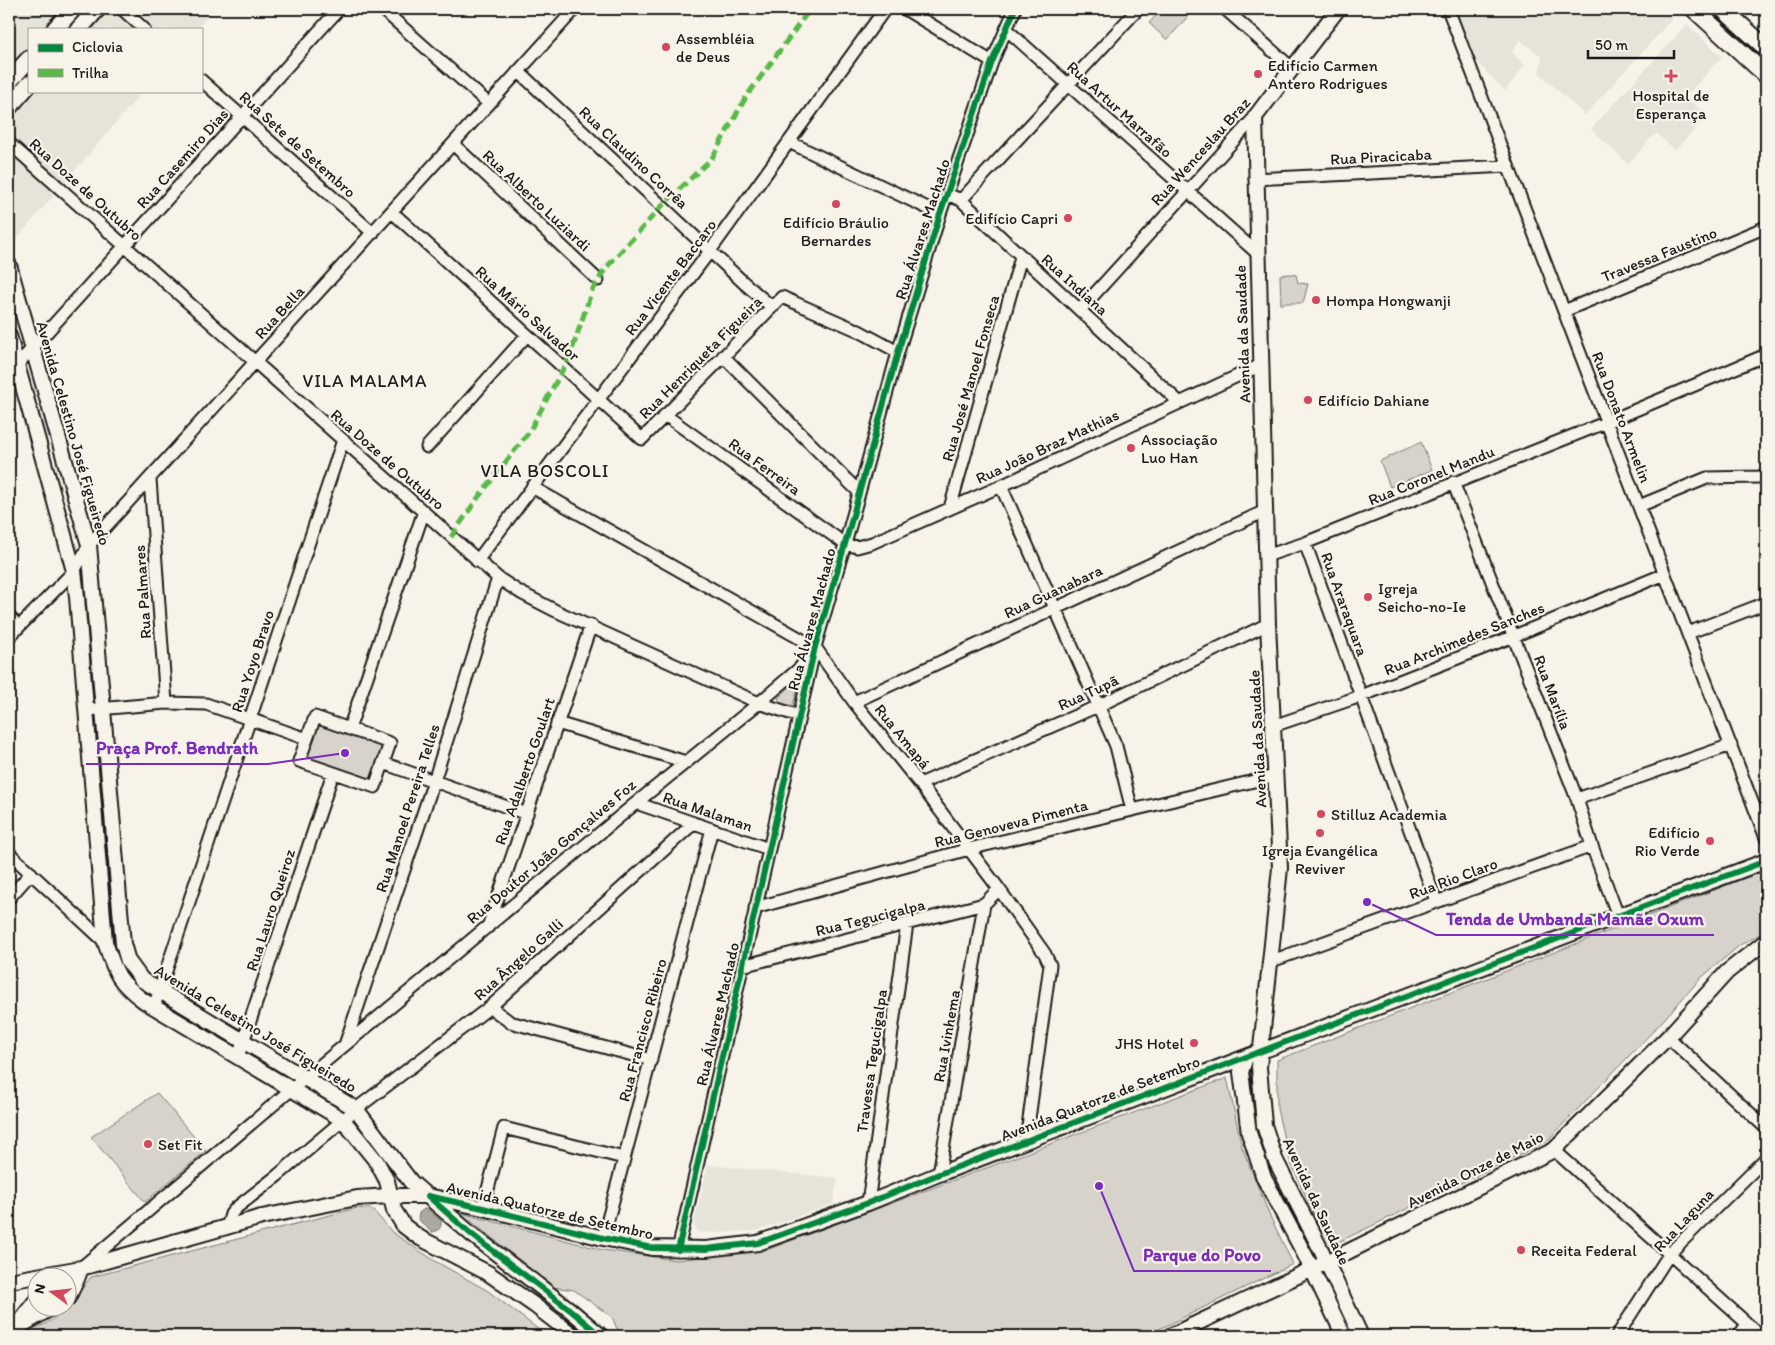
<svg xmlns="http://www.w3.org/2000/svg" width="1775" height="1345" font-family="Itim,sans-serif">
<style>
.built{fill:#e6e3d9}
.green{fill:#d7d3cb;stroke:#7a7874}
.water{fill:#aca9a2;stroke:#72716c}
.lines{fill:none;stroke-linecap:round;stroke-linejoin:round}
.minor-casing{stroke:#1c1c1c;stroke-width:15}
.tertiary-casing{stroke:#1c1c1c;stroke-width:18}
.secondary-casing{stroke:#1c1c1c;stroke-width:20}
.minor{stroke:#f7f3e8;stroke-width:11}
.tertiary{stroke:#f7f3e8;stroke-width:14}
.secondary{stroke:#f7f3e8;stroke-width:16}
.quiet{stroke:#58b947;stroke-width:5;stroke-dasharray:10 5;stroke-linecap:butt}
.cycleway-casing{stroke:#f7f3e8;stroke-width:9}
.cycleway{stroke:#00873e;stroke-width:6}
.poi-dot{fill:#d1495b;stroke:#f7f3e8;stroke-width:2}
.labels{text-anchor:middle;stroke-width:4.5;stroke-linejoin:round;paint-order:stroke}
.poi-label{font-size:16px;fill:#1c1c1c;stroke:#f7f3e8;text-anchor:start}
.street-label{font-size:16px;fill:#1c1c1c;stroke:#f7f3e8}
.neighbourhood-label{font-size:18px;letter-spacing:1px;fill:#1c1c1c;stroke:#f7f3e8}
.leader{fill:none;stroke:#7b2cbf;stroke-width:2}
.callout-dot{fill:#7b2cbf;stroke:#f7f3e8;stroke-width:2}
.callout-label{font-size:18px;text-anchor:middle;font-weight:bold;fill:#7b2cbf;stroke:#f7f3e8;stroke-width:4.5;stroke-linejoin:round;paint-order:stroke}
</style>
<rect width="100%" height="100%" fill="#f7f3e8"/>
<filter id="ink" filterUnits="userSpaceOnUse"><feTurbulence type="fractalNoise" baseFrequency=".02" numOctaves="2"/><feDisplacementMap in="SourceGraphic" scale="10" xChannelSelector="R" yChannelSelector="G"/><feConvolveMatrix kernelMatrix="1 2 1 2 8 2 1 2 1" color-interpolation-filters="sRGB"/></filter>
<g filter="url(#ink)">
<!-- built -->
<path class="built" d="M9 9H65L48 29H29V50L9 72Z
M110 9H214L197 29H91Z
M1456 9H1662L1673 18 1585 115 1539 73 1542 57 1520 40 1512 52 1525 65 1505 91 1473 58Z
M1687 24 1722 57 1686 96 1707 116 1675 150 1656 133 1628 164 1591 129Z
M35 91H143L13 243 9 228V120Z
M708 1165 838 1178 833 1204 756 1231 715 1233 698 1232 694 1224Z"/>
<!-- green -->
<path class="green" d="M1162 9H1183L1189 15 1167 40 1149 23Z
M1290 274 1296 275 1298 283 1308 284 1303 303H1284L1281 305 1280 275Z
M1421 442 1432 470 1390 487 1380 461Z
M793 684 799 685 792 708 780 704 778 698Z
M318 725 383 747 372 781 306 759Z
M1766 870V931L1740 945 1701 978 1658 1026 1546 1142 1328 1247 1288 1156 1277 1109V1060Z
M1227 1078 1242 1147 1269 1214 1293 1264 1145 1336H620L612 1317 574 1290 553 1287 461 1213 603 1250 677 1260 769 1249Z
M157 1093 206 1151 145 1202 91 1137Z
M357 1208 372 1209 393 1233 435 1261 488 1291 547 1336H19C27 1328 38 1328 47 1323 66 1312 77 1294 91 1277Z"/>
<!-- water -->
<path class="water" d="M424 1209H427L441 1221C442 1228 438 1232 431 1232L418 1219 419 1213Z"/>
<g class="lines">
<!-- minor casing -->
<g class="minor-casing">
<path id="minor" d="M122 9 144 29
M382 9 489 104
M905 9 992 62
M1225 9 1293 69
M1448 9 1766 838
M1006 29 1257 253
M518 71 743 282 772 307
M201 80 373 233
M789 142 940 214
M9 143 498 578 521 593 556 611 759 703 799 716
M453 144 598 280
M1255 179 1508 166
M947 194 961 200 1179 402
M961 200 1138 9
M392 212 642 439 782 297 859 331 898 352
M1080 310 1255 117
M1564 311 1766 227
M723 356 859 492
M9 374 339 9
M665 415 845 544 857 547 872 543 1001 486 1261 365
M427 447 527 335
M150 479 166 703
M1453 482 1577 799 1592 846 1618 916
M1001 486 1116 746 1132 810
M532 487 815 647 854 702 920 784 999 889 1045 954 1050 965 1026 1141
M1639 506 1707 478 1759 477 1766 475
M950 508 1021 257
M1305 543 1436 901
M1266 556 1305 543 1607 422 1766 355
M477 561 710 251 885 9
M9 617 19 626
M1688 633 1766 603
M9 637 74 571 89 545 575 9
M854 702 1265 511
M87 710 166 703 206 704 307 739
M315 717 390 743 375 787 299 761Z
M557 723 686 762
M1273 726 1361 696 1514 636 1665 574
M349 729 424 511
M383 763 527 814
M920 784 1098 706 1268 624
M1577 799 1731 745
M636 803 769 849
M9 853 105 942
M9 898 31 873
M755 908 969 849 1275 776
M488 927 591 625
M1269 962 1592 846
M742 966 984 904 999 889
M154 1007 343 440
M490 1007 510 1022 651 1060
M1668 1037 1766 1128
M345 1045 434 781 498 578
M238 1057 333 773
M1554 1150 1761 1336
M939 1174 984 904
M868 1203 907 924
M483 1208 504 1128 624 1158
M227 1228 231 1214 236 1208 277 1176 356 1109 490 1007 694 823
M603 1238 712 829
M678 1250 815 647 845 544 898 352 940 214 992 62 1015 9
M82 1267 286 1094 636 803 759 703 800 668 811 652
M1617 1336 1670 1253 1766 1158
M1739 1336 1747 1324"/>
</g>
<!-- tertiary casing -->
<g class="tertiary-casing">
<path id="tertiary" d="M1338 9 1255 117 1268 624 1280 868 1259 1067 1264 1125 1275 1159 1321 1250 1361 1336
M9 265 89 545 123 944 128 961 142 980 356 1109 411 1182 471 1234 569 1309 601 1336
M9 336 74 571 77 597 105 942C115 972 117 981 144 1001L343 1120 377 1162 387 1181 394 1210 404 1226 420 1238 488 1273 534 1305 574 1336
M1246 1057 1241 1072 1249 1133 1264 1178 1306 1257 1344 1336
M9 1281 81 1268 262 1217 357 1198 390 1196H428L483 1208 603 1238 652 1248 706 1249 758 1243 868 1203 939 1174 1246 1057 1618 916 1766 861
M68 1298 77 1279 81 1268
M19 1327 51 1308
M9 1335 38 1298
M1170 1336 1327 1262 1554 1150 1668 1037 1727 972 1766 941"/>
</g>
<!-- secondary casing -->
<g class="secondary-casing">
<path id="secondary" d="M1694 9 1766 75
M1723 9 1766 48
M55 29 73 9
M79 29 97 9
M9 81 29 59
M9 107 29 84"/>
</g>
<!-- minor -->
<use href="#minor" class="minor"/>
<!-- tertiary -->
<use href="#tertiary" class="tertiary"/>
<!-- secondary -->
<use href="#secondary" class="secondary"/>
<!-- quiet -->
<path class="quiet" d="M451 537 477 499 529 432 570 356 592 290 606 268 662 206 712 158 746 97 810 9"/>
<!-- cycleway casing -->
<g class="cycleway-casing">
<path id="cycleway" d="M428 1196 483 1208 603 1238 652 1248 706 1249 758 1243 868 1203 939 1174 1246 1057 1618 916 1766 861
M428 1196 471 1234 569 1309 601 1336
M678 1250 815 647 845 544 898 352 940 214 992 62 1015 9"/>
</g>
<!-- cycleway -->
<use href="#cycleway" class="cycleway"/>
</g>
</g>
<!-- markers -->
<g class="poi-dot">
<circle cx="666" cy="47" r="5"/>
<circle cx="1258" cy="74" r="5"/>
<path d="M1668.5 68.5h5v5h5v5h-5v5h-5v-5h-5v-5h5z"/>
<circle cx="836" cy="204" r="5"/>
<circle cx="1068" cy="218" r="5"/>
<circle cx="1316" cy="300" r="5"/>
<circle cx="1308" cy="400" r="5"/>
<circle cx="1131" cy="448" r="5"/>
<circle cx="1368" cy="597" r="5"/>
<circle cx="1321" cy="814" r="5"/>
<circle cx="1320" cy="833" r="5"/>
<circle cx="1710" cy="841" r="5"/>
<circle cx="1194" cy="1043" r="5"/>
<circle cx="148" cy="1144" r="5"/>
<circle cx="1521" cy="1250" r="5"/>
</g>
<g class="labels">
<!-- poi labels -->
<g class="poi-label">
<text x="676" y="44">Assembléia<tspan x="676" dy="18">de Deus</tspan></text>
<text x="1268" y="71">Edifício Carmen<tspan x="1268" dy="18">Antero Rodrigues</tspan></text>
<text x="1671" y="101" text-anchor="middle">Hospital de<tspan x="1671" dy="18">Esperança</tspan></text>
<text x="1058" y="224" text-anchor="end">Edifício Capri</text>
<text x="836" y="228" text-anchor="middle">Edifício Bráulio<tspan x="836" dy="18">Bernardes</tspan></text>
<text x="1326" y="306">Hompa Hongwanji</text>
<text x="1318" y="406">Edifício Dahiane</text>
<text x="1141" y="445">Associação<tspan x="1141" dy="18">Luo Han</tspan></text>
<text x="1378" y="594">Igreja<tspan x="1378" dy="18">Seicho-no-Ie</tspan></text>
<text x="1331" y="820">Stilluz Academia</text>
<text x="1700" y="838" text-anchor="end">Edifício<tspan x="1700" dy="18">Rio Verde</tspan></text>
<text x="1320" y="856" text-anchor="middle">Igreja Evangélica<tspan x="1320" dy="18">Reviver</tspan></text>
<text x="1184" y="1049" text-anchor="end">JHS Hotel</text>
<text x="158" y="1150">Set Fit</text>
<text x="1531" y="1256">Receita Federal</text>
</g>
<!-- street labels -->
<g class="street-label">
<text transform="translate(1120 109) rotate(42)" y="6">Rua Artur Marrafão</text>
<text transform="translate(298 144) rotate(42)" y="6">Rua Sete de Setembro</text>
<text transform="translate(1200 151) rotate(-48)" y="6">Rua Wenceslau Braz</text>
<text transform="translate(1381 156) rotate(-3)" y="6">Rua Piracicaba</text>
<text transform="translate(634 157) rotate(43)" y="6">Rua Claudino Corrêa</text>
<text transform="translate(182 158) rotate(-48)" y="6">Rua Casemiro Dias</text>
<text transform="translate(86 189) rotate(42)" y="6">Rua Doze de Outubro</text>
<text transform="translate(537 200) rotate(43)" y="6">Rua Alberto Luziardi</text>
<text transform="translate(922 229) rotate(-72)" y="6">Rua Álvares Machado</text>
<text transform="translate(1659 254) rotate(-22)" y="6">Travessa Faustino</text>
<text transform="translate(670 277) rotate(-53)" y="6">Rua Vicente Baccaro</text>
<text transform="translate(1075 284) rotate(42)" y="6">Rua Indiana</text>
<text transform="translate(279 312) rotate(-48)" y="6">Rua Bella</text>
<text transform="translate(528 313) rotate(42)" y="6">Rua Mário Salvador</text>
<text transform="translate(1242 334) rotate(-92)" y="6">Avenida da Saudade</text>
<text transform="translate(700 357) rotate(-45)" y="6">Rua Henriqueta Figueira</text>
<text transform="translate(970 378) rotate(-74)" y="6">Rua José Manoel Fonseca</text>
<text transform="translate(1622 417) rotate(69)" y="6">Rua Donato Armelin</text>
<text transform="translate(74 433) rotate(74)" y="6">Avenida Celestino José Figueiredo</text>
<text transform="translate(1047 446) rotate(-25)" y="6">Rua João Braz Mathias</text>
<text transform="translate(388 459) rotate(41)" y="6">Rua Doze de Outubro</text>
<text transform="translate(765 466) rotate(36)" y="6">Rua Ferreira</text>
<text transform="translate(1431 475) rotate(-22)" y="6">Rua Coronel Mandu</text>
<text transform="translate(1053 591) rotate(-25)" y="6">Rua Guanabara</text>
<text transform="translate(142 592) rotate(-94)" y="6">Rua Palmares</text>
<text transform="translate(1345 604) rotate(70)" y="6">Rua Araraquara</text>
<text transform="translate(811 619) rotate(-75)" y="6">Rua Álvares Machado</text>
<text transform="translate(1464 638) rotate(-22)" y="6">Rua Archimedes Sanches</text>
<text transform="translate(252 661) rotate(-72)" y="6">Rua Yoyo Bravo</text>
<text transform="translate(1088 692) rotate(-25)" y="6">Rua Tupã</text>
<text transform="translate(1553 692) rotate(69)" y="6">Rua Marília</text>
<text transform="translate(903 736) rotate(51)" y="6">Rua Amapá</text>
<text transform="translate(1257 739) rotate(-93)" y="6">Avenida da Saudade</text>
<text transform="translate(524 771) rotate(-71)" y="6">Rua Adalberto Goulart</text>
<text transform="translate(407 808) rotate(-72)" y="6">Rua Manoel Pereira Telles</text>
<text transform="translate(708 811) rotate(19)" y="6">Rua Malaman</text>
<text transform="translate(1011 823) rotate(-14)" y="6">Rua Genoveva Pimenta</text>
<text transform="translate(551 851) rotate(-40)" y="6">Rua Doutor João Gonçalves Foz</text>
<text transform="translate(1453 878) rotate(-20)" y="6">Rua Rio Claro</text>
<text transform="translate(270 910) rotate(-72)" y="6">Rua Lauro Queiroz</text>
<text transform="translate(870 917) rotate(-14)" y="6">Rua Tegucigalpa</text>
<text transform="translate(518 959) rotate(-42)" y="6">Rua Ângelo Galli</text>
<text transform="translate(717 1014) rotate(-77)" y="6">Rua Álvares Machado</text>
<text transform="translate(256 1028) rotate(31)" y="6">Avenida Celestino José Figueiredo</text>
<text transform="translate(642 1030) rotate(-75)" y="6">Rua Francisco Ribeiro</text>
<text transform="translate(946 1036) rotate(-80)" y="6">Rua Ivinhema</text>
<text transform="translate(871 1061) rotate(-82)" y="6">Travessa Tegucigalpa</text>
<text transform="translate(1100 1098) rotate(-21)" y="6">Avenida Quatorze de Setembro</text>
<text transform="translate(1475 1169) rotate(-27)" y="6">Avenida Onze de Maio</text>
<text transform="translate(1317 1201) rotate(65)" y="6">Avenida da Saudade</text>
<text transform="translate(550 1210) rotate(13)" y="6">Avenida Quatorze de Setembro</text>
<text transform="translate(1683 1220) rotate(-47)" y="6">Rua Laguna</text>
</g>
<!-- neighbourhood labels -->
<g class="neighbourhood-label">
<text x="365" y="387">VILA MALAMA</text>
<text x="545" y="477">VILA BOSCOLI</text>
</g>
</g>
<!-- callouts -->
<path class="leader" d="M345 753L268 764H86M1367 902L1436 935H1714M1099 1186L1134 1271H1271"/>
<g class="callout-dot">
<circle cx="345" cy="753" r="5"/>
<circle cx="1367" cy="902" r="5"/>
<circle cx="1099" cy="1186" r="5"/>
</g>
<g class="callout-label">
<text x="177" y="754">Praça Prof. Bendrath</text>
<text x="1575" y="925">Tenda de Umbanda Mamãe Oxum</text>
<text x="1202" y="1261">Parque do Povo</text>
</g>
<!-- margin -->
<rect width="1775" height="1345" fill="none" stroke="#f7f3e8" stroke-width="30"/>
<rect x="15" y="15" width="1745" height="1315" fill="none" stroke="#1c1c1c" stroke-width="2" filter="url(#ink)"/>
<!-- legend -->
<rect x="28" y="28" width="175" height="65" fill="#f7f3e8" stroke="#9f9d96"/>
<rect x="38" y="44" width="25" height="8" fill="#00873e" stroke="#9f9d96"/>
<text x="72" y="52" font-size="15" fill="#1c1c1c">Ciclovia</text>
<rect x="38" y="69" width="25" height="8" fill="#58b947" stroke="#9f9d96"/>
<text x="72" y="78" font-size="15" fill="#1c1c1c">Trilha</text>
<!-- north arrow -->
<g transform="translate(52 1292) rotate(285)"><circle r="24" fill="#f7f3e8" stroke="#9f9d96"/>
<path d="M0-4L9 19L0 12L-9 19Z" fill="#d1495b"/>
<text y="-8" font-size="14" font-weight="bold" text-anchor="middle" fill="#1c1c1c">N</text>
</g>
<!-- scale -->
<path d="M1588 50v8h86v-8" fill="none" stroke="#1c1c1c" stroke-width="2.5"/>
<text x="1595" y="50" font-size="15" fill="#1c1c1c" stroke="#f7f3e8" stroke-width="4" paint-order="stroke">50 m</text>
</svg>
